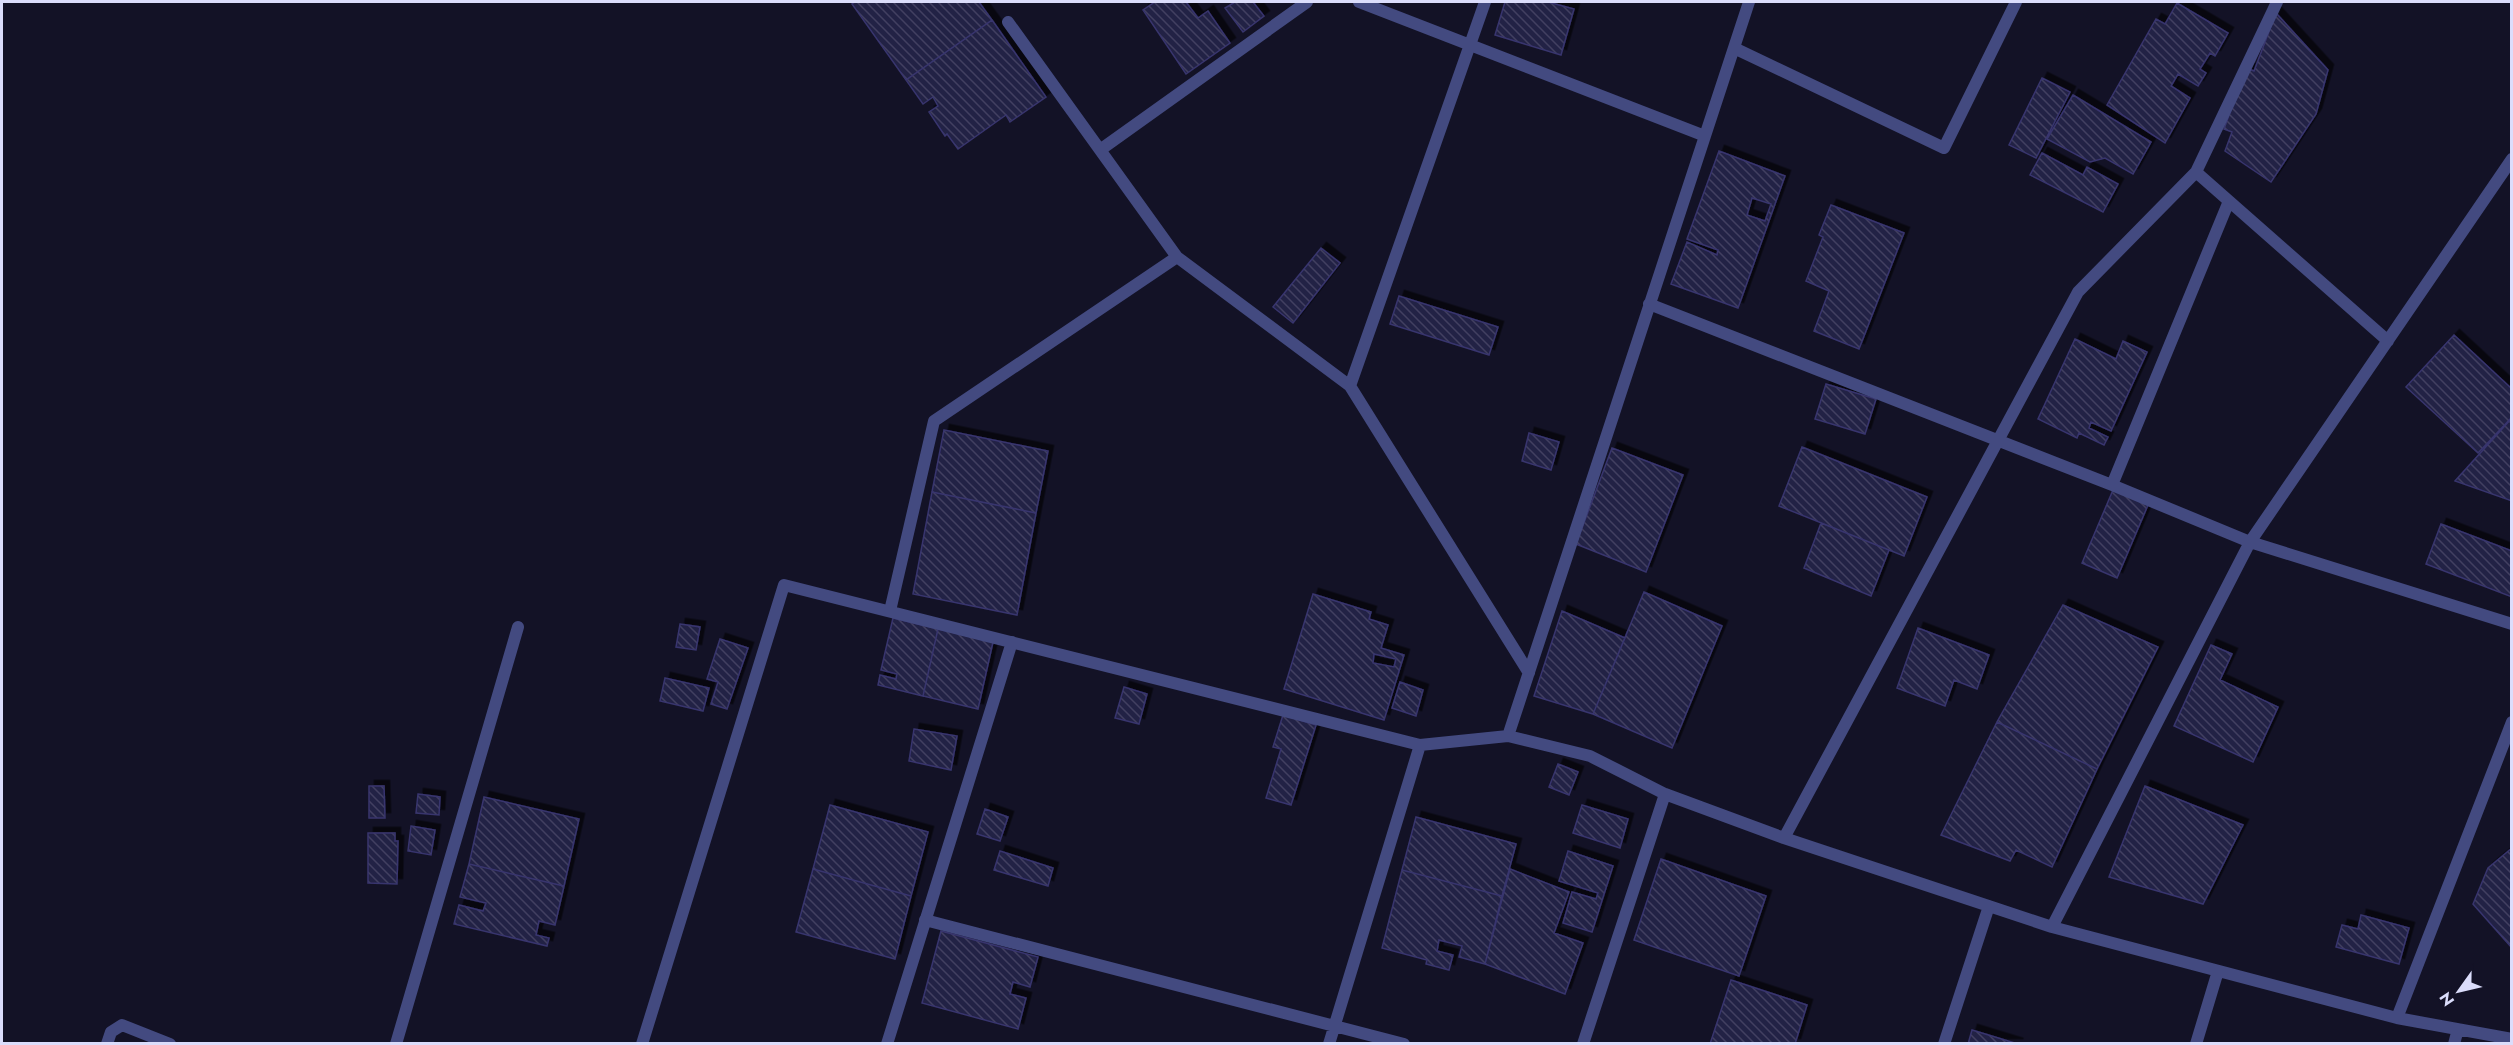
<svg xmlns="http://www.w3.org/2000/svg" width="2513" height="1045" font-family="Jost,sans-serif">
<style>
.building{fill:url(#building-back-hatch);stroke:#38356e;stroke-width:1.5;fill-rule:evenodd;filter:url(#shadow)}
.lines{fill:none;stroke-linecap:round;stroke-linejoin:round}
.minor{stroke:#434a80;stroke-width:12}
</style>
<defs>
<pattern id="building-back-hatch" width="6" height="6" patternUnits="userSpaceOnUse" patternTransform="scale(1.5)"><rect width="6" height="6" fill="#222145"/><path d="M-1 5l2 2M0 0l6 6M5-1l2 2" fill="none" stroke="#424161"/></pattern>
<filter id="shadow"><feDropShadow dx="5.5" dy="-5.5" stdDeviation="0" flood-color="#0009"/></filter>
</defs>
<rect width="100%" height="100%" fill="#131226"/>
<!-- building -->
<path class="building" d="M855 2H979L992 20 906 80 852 4Z
M1155 2H1186L1198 18 1208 11 1230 43 1186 74 1143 10Z
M1235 2H1253L1264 16 1243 32 1225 8Z
M1505 2H1548L1574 9 1561 55 1495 35Z
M2177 3 2228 33 2215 56 2210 53 2200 69 2206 73 2198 86 2178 74 2171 86 2190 98 2165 143 2107 105 2156 19 2165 24Z
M2276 13 2328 70 2316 114 2271 182 2225 151 2232 132 2224 129 2246 68 2254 71Z
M992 20 1046 97 1010 122 1006 115 958 149 947 134 945 136 929 112 938 106 933 97 923 104 906 80Z
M2042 78 2070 92 2036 158 2009 145Z
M2073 95 2151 142 2133 174 2105 158 2090 162 2047 139Z
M1719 151 1785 176 1738 308 1671 284 1687 242 1717 255 1718 250 1687 239ZM1752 198 1771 204 1765 221 1747 215Z
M2042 153 2083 175 2087 167 2118 184 2103 212 2030 175Z
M1831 205 1904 233 1859 349 1814 331 1829 291 1806 281 1823 237 1819 235Z
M1321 248 1340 263 1293 323 1273 307Z
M1399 296 1498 327 1489 355 1390 324Z
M2454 335 2512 389V417L2478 453 2406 387Z
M2075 339 2116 359 2123 341 2147 352 2111 431 2091 422 2089 428 2108 437 2104 445 2079 433 2077 438 2038 419Z
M1826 384 1876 399 1865 434 1815 419Z
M2512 418V501L2455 481Z
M944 430 1048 451 1036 513 932 492Z
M1529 433 1559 442 1551 470 1522 461Z
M1802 447 1927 497 1904 556 1779 506Z
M1612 448 1683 475 1646 572 1576 544Z
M2113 490 2148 505 2117 578 2082 563Z
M932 492 1036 513 1017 615 913 594Z
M1821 523 1889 550 1871 596 1804 568Z
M2441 524 2512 551V597L2426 564Z
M1644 592 1722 626 1672 748 1593 714Z
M1313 594 1371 612 1369 619 1388 625 1381 648 1404 655 1384 720 1284 689ZM1374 654 1396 659 1394 667 1373 663Z
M2063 605 2158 647 2097 769 1997 722Z
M1562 611 1625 638 1593 714 1534 696Z
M893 618 938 629 923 696 878 685 880 675 896 679 897 674 881 670Z
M680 624 700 627 696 650 676 647Z
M1918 628 1989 655 1977 689 1954 680 1945 706 1897 688Z
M938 629 993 642 978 709 923 696Z
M720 639 748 648 727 709 711 704 718 682 707 679Z
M2211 645 2232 654 2220 680 2278 707 2253 762 2174 726Z
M665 678 709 688 703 711 660 701Z
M1400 682 1423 690 1416 716 1392 708Z
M1124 687 1147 694 1139 724 1115 718Z
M1283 715 1316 725 1291 805 1266 798 1281 749 1273 747Z
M1997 722 2097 769 2052 867 2016 850 2010 861 1941 835Z
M914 729 957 736 951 770 909 761Z
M1558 764 1578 772 1569 795 1549 787Z
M369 786H384L385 818H369Z
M2145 786 2243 825 2203 904 2109 877Z
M418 794 440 797 439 815 416 813Z
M484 797 579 819 564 886 469 864Z
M830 805 928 832 911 896 813 869Z
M1582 805 1628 819 1620 848 1573 833Z
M985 809 1008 817 1000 841 977 834Z
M1416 817 1516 844 1502 896 1402 870Z
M411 826 435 830 431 855 408 851Z
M368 833H395V841H398L397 884 368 883Z
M2512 848V948L2473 904 2488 868Z
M1000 851 1053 868 1048 886 994 870Z
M1568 851 1613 866 1592 932 1563 923 1572 892 1596 899 1598 893 1559 881Z
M1661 859 1766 896 1739 976 1634 940Z
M469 864 564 886 555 925 539 921 536 935 549 938 547 946 454 924 459 905 483 911 486 903 460 897Z
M813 869 911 896 895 959 796 932Z
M1510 869 1569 892 1554 933 1583 943 1565 994 1485 964Z
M1402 870 1502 896 1485 964 1459 957 1462 946 1439 940 1437 951 1453 955 1449 970 1426 964 1427 960 1382 948Z
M2361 915 2409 928 2399 964 2336 947 2342 925 2358 929Z
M941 931 1038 957 1030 987 1013 982 1010 994 1026 998 1018 1029 922 1003Z
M1731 980 1807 1005 1795 1044H1710Z
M1972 1030 2018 1044H1968Z"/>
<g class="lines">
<!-- minor -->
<path class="minor" d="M1359 2 1705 136
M1008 22 1177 257 1350 386 1529 673
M1734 48 1944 148 2016 2
M1100 150 1307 2
M2196 172 2388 341
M1649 304 2112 485 2250 542 2512 624
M1350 386 1485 2
M2112 485 2229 201
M890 611 934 421 1177 257
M1508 736 1749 2
M1784 838 2078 292 2196 172 2277 2
M925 920 1404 1044
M2052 927 2250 542 2512 159
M2397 1018 2512 722
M107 1044 111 1032 122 1025 170 1044
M396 1044 518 627
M642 1044 784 585 1420 745 1508 736 1590 756 1665 794 1784 838 2052 927 2397 1018 2512 1039
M887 1044 1012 642
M1329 1044 1420 745
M1583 1044 1665 794
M1944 1044 1989 906
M2196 1044 2218 971
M2454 1044 2458 1029"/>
</g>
<!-- border -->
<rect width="2513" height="1045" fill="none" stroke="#dbddfb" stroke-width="6"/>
<!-- north arrow -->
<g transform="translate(2459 991) rotate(236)" stroke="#131226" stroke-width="4.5" paint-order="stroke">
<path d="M0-4.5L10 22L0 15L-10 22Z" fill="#dbddfb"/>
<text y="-9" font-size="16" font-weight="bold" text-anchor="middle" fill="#dbddfb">N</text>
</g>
</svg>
